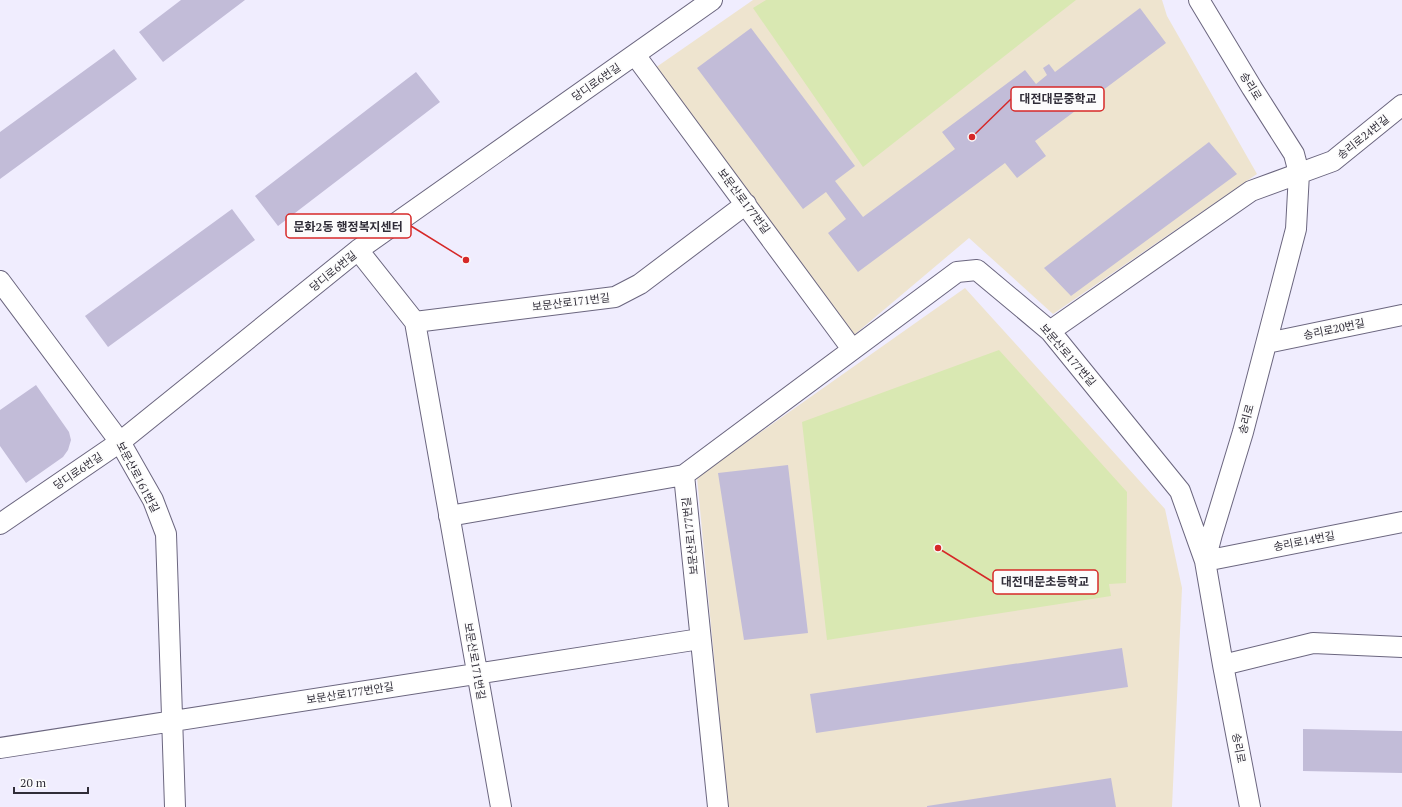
<svg xmlns="http://www.w3.org/2000/svg" width="1402" height="807" font-family="'PT Serif','Noto Sans KR',serif">
<style>
.education{fill:#eee4cf}
.green{fill:#d9e8b2}
.building{fill:#c2bcd8}
.lines{fill:none;stroke-linecap:round;stroke-linejoin:round}
.minor-casing{stroke:#6b667f;stroke-width:22}
.minor{stroke:#fff;stroke-width:20}
.labels{text-anchor:middle;stroke-width:3.5;stroke-linejoin:round;paint-order:stroke}
.street-label{font-size:11px;fill:#302d38;stroke:#fcfcfc}
.leader{fill:none;stroke:#d62828;stroke-width:1.5}
.callout-dot{fill:#d62828;stroke:#fcfcfc;stroke-width:1.5}
.callout{fill:#fcfcfc;stroke:#d62828;stroke-width:1.5}
.callout-label{font-size:12px;text-anchor:middle;font-weight:bold;fill:#302d38}
</style>
<rect width="100%" height="100%" fill="#f0edfe"/>
<!-- education -->
<path class="education" d="M753 0H1162L1167 16 1257 174 1053 314 969 238 854 335 655 68Z
M965 288 1165 509 1182 588 1172 807H728L697 477Z"/>
<!-- green -->
<path class="green" d="M766 0H1076L863 167 753 8Z
M999 350 1127 492 1126 583 1109 584 1111 596 827 640 802 422Z"/>
<!-- building -->
<path class="building" d="M181 0H245L163 62 139 32Z
M1140 8 1166 43 1035 141 1046 156 1017 178 1005 163 858 272 828 233 846 219 826 192 803 209 697 68 751 28 855 166 835 181 863 217 955 149 942 132 1025 70 1036 84 1047 75 1043 68 1049 64 1055 72Z
M114 49 137 79 0 179V132Z
M416 72 440 102 278 226 255 196Z
M1209 142 1237 174 1071 296 1044 268Z
M232 209 255 240 108 347 85 316Z
M36 385 69 432 71 440 68 450 63 457 26 483 0 446V410Z
M788 465 808 633 744 640 718 473Z
M1122 648 1128 687 816 733 810 694Z
M1303 729 1402 731V773L1303 771Z
M1111 778 1116 807H927V806Z"/>
<g class="lines">
<!-- minor casing -->
<g class="minor-casing">
<path id="minor" d="M1199 0 1252 88 1294 154 1299 173 1296 229 1243 432 1212 534 1205 561 1223 665 1250 807
M635 55 852 349
M358 250 415 322 501 807
M0 281 120 442 153 500 166 534 175 807
M415 322 615 297 640 284 746 204
M1050 331 1251 191 1333 161 1402 105
M1267 343 1402 315
M684 475 718 807
M449 516 684 475 957 272 977 270 1050 331 1180 491 1205 561 1402 522
M0 524 120 442 358 250 712 0
M1223 665 1313 643 1402 647
M0 748 700 639"/>
</g>
<!-- minor -->
<use href="#minor" class="minor"/>
</g>
<g class="labels">
<!-- street labels -->
<g class="street-label">
<text transform="translate(596 82) rotate(-35)" y="4">당디로6번길</text>
<text transform="translate(1251 86) rotate(58)" y="4">송리로</text>
<text transform="translate(1363 137) rotate(-39)" y="4">송리로24번길</text>
<text transform="translate(744 201) rotate(53)" y="4">보문산로177번길</text>
<text transform="translate(333 271) rotate(-39)" y="4">당디로6번길</text>
<text transform="translate(571 302) rotate(-7)" y="4">보문산로171번길</text>
<text transform="translate(1334 329) rotate(-12)" y="4">송리로20번길</text>
<text transform="translate(1068 355) rotate(49)" y="4">보문산로177번길</text>
<text transform="translate(1246 419) rotate(-75)" y="4">송리로</text>
<text transform="translate(78 471) rotate(-34)" y="4">당디로6번길</text>
<text transform="translate(138 477) rotate(62)" y="4">보문산로161번길</text>
<text transform="translate(690 536) rotate(-96)" y="4">보문산로177번길</text>
<text transform="translate(1304 541) rotate(-11)" y="4">송리로14번길</text>
<text transform="translate(475 661) rotate(80)" y="4">보문산로171번길</text>
<text transform="translate(350 693) rotate(-9)" y="4">보문산로177번안길</text>
<text transform="translate(1239 748) rotate(79)" y="4">송리로</text>
</g>
</g>
<!-- callouts -->
<path class="leader" d="M972 137L1011 99M466 260L411 226M938 548L993 582"/>
<g class="callout-dot">
<circle cx="972" cy="137" r="4"/>
<circle cx="466" cy="260" r="4"/>
<circle cx="938" cy="548" r="4"/>
</g>
<g class="callout">
<rect x="1011" y="87" width="93" height="24" rx="4"/>
<rect x="286" y="214" width="125" height="24" rx="4"/>
<rect x="993" y="570" width="105" height="24" rx="4"/>
</g>
<g class="callout-label">
<text x="1058" y="103">대전대문중학교</text>
<text x="348" y="231">문화2동 행정복지센터</text>
<text x="1045" y="586">대전대문초등학교</text>
</g>
<!-- scale -->
<path d="M14 787v6h74v-6" fill="none" stroke="#302d38" stroke-width="2"/>
<text x="20" y="787" font-size="12" fill="#302d38" stroke="#fcfcfc" stroke-width="3" paint-order="stroke">20 m</text>
</svg>
